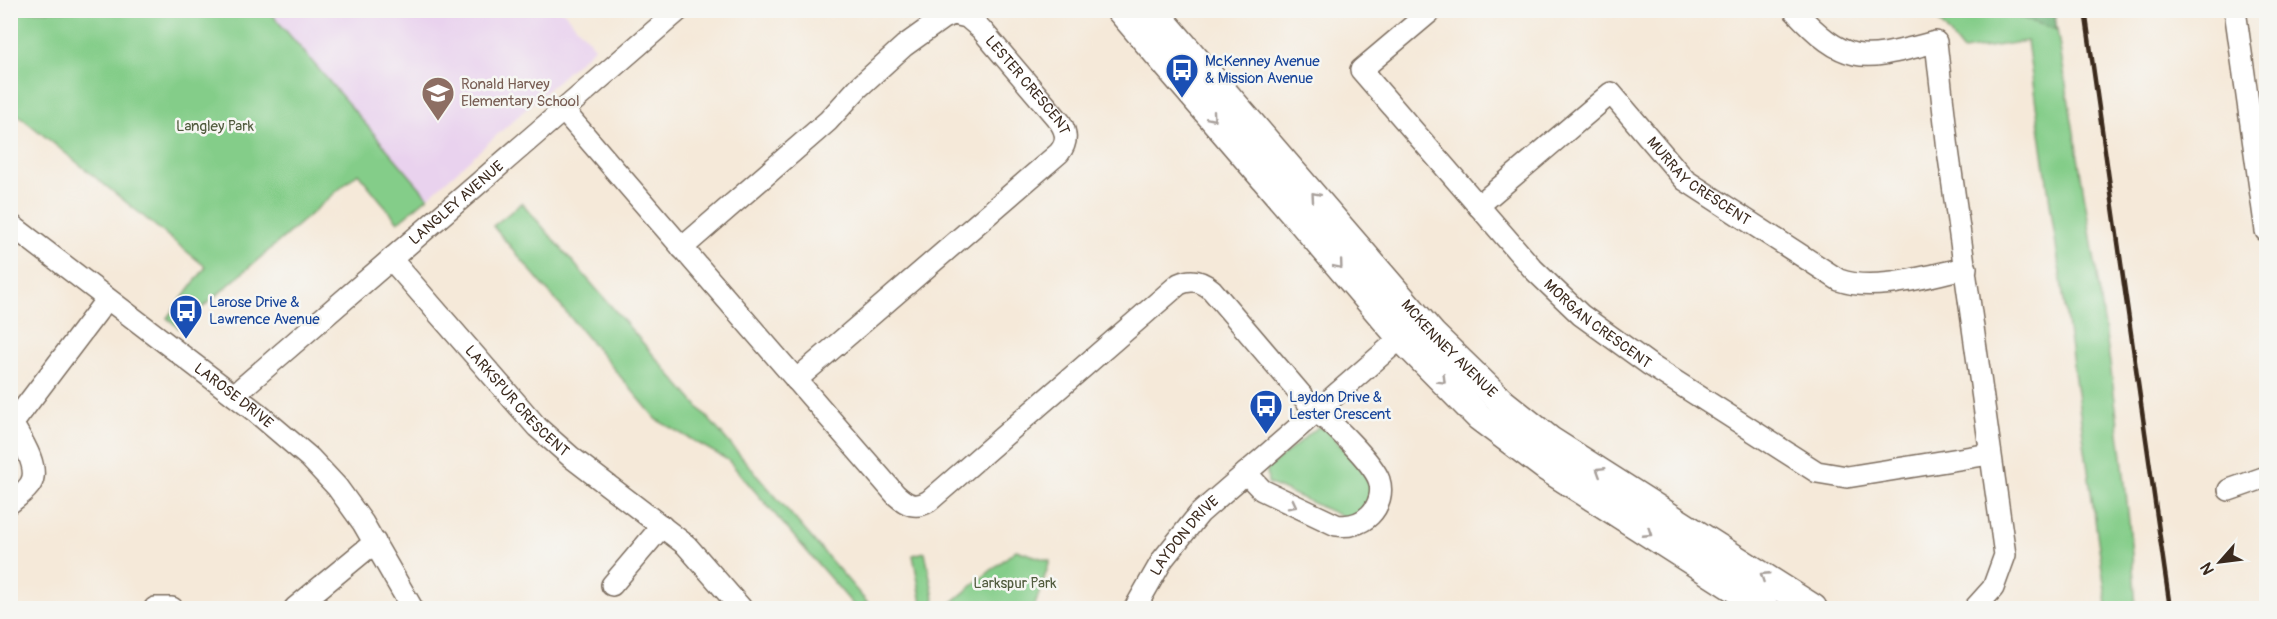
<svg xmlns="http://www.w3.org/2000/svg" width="2277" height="619" font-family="Pangolin,sans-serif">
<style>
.built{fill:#e9d2ee}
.green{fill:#84cd89;stroke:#607c54;stroke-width:1.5}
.forest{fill:#6bb075;stroke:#536d4a;stroke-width:1.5}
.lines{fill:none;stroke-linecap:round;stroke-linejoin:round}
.minor-casing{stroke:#7c6d5f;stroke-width:24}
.major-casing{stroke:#7c6d5f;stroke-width:30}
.minor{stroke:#fff;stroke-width:21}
.major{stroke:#fff;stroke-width:27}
.rail{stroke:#3b2a1e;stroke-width:4.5}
.oneway{stroke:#a79f9a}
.labels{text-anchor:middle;stroke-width:5;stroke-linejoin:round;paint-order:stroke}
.transit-label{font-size:15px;fill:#164399;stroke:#f6f6f2;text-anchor:start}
.education-label{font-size:15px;fill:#785e54;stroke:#f6f6f2;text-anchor:start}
.street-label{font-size:15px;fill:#3b2a1e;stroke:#f6f6f2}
.park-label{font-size:15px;fill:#515b3e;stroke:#f6f6f2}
</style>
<rect width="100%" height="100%" fill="#f6f6f2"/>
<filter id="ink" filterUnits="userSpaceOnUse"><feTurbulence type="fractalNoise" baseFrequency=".0167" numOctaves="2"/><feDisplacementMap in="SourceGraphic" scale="12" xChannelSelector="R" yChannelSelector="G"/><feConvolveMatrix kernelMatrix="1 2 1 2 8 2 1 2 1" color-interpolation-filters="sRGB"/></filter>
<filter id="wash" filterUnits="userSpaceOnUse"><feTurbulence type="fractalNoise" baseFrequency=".008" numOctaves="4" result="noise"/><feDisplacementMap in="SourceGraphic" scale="24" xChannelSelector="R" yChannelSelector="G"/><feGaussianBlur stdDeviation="1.35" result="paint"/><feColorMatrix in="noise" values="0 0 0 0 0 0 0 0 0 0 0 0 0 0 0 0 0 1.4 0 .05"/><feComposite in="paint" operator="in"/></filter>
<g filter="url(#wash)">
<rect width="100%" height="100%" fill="#f5e9d9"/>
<!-- built -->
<path class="built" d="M269 11H563L595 47 428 197Z"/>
<!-- green -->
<path class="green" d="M10 11H269L428 197 398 222 358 173 179 328 167 318 206 267 11 109Z
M1931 11H2054C2086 209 2123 408 2136 608H2103L2107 604 2027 41 1963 51Z
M522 203 872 608H856L728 460 657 420 493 226Z
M1318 427 1326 429 1369 478 1374 487 1369 507 1348 519 1268 483 1267 469Z
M1016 550 1050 561 1034 608H945Z
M925 552 936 608H923L913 555Z"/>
<!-- forest -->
<path class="forest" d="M2001 11H2054L2057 30Z"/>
</g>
<g filter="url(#ink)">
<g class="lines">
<!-- minor casing -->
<g class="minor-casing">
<g id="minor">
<path id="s1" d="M1432 10 1361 70 1533 269 1581 315 1650 365 1817 472 1847 477 1990 454"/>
<path d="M1794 10C1848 68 1863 60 1936 42L1948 150 2005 555 1993 588 1975 608"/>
<path d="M2235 10 2266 231"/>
<path d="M563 110 896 495C907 505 916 509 929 501L1179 284C1192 278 1202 281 1212 290L1316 412C1332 422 1373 463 1379 480 1383 492 1379 506 1370 515 1361 524 1348 527 1336 525L1262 490 1246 473"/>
<path id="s2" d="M1478 206 1611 93 1685 180 1839 280C1875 293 1929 275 1966 268"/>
<path id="s3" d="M10 224 256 412 310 458 337 487 363 523 412 608"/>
<path id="s4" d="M682 248 828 121 858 88 904 46 943 18 954 14 967 17 981 29 1060 122C1067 133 1068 142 1059 153L796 380"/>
<path id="s5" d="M391 259 537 427 571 457 686 545 741 608"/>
<path id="s6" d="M234 395 679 10"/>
<path d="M10 427 107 299"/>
<path d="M2229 490 2266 477"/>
<path d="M10 503C17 497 27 491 31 483 40 467 21 439 13 425"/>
<path d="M612 585 662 526"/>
<path d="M155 608H172"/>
<path d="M295 608 375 542"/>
<path id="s7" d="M1135 608 1163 559 1200 513 1411 329"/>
</g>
</g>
<!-- major casing -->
<g class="major-casing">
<g id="major">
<path d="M1120 10 1401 338 1479 417 1547 468 1765 608"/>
<path id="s8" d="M1153 10 1433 335 1502 402 1551 441 1813 608"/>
</g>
</g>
<!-- minor -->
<use href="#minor" class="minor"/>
<!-- major -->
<use href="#major" class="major"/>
<!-- rail -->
<path class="rail" d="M2085 10 2170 608"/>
</g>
<!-- one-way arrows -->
<defs><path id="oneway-chevron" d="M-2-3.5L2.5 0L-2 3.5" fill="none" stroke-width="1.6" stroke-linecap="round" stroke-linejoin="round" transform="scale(1.5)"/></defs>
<g class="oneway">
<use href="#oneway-chevron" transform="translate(1212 117) rotate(49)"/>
<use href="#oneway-chevron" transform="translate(1315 196) rotate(-131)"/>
<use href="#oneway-chevron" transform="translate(1339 265) rotate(50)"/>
<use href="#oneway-chevron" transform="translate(1442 380) rotate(45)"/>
<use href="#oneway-chevron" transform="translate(1600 471) rotate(-148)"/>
<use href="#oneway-chevron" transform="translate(1293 505) rotate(27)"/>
<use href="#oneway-chevron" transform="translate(1648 533) rotate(33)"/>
<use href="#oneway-chevron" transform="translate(1764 576) rotate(-147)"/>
</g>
</g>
<!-- icons -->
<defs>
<g id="bus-pin" transform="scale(1.725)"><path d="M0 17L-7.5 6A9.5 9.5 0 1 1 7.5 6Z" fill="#1a4fb4" stroke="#f6f6f2"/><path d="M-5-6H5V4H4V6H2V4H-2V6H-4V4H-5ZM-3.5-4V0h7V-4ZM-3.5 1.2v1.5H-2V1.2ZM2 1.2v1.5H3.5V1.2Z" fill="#fff"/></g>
<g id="school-pin" transform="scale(1.725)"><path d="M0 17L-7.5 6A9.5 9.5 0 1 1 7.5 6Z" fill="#8d6e63" stroke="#f6f6f2"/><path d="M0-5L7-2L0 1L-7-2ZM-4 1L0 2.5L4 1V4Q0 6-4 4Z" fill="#fff"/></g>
</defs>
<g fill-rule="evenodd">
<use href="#bus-pin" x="1182" y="70"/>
<use href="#school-pin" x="438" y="93"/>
<use href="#bus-pin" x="186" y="311"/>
<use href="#bus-pin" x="1266" y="406"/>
</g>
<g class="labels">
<!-- transit labels -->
<g class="transit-label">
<text x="1205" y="66">McKenney Avenue<tspan x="1205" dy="17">&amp; Mission Avenue</tspan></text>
<text x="209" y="307">Larose Drive &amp;<tspan x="209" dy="17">Lawrence Avenue</tspan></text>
<text x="1289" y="402">Laydon Drive &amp;<tspan x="1289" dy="17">Lester Crescent</tspan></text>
</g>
<!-- education labels -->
<g class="education-label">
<text x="461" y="89">Ronald Harvey<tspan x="461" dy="17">Elementary School</tspan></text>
</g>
<!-- street labels -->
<g class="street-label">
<text dy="5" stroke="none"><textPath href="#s4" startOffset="465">LESTER CRESCENT</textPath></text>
<text dy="5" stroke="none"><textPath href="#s2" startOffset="300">MURRAY CRESCENT</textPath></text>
<text dy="5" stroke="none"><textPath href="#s6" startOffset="294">LANGLEY AVENUE</textPath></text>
<text dy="5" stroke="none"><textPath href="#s1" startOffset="441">MORGAN CRESCENT</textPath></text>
<text dy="5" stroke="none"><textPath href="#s8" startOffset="450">MCKENNEY AVENUE</textPath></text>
<text dy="5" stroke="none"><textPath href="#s3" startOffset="282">LAROSE DRIVE</textPath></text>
<text dy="5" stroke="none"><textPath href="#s5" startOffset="190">LARKSPUR CRESCENT</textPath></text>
<text dy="5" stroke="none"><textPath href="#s7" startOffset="88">LAYDON DRIVE</textPath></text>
</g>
<!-- park labels -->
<g class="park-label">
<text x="215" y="131">Langley Park</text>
<text x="1015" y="588">Larkspur Park</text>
</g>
</g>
<!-- margin -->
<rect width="2277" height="619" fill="none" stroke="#f6f6f2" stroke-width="36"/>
<!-- north arrow -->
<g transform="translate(2220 562) rotate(242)" stroke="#f6f6f2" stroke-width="4.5" paint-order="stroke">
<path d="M0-4.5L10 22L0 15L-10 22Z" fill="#3b2a1e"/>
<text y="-9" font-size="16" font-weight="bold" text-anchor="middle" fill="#3b2a1e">N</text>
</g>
</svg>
